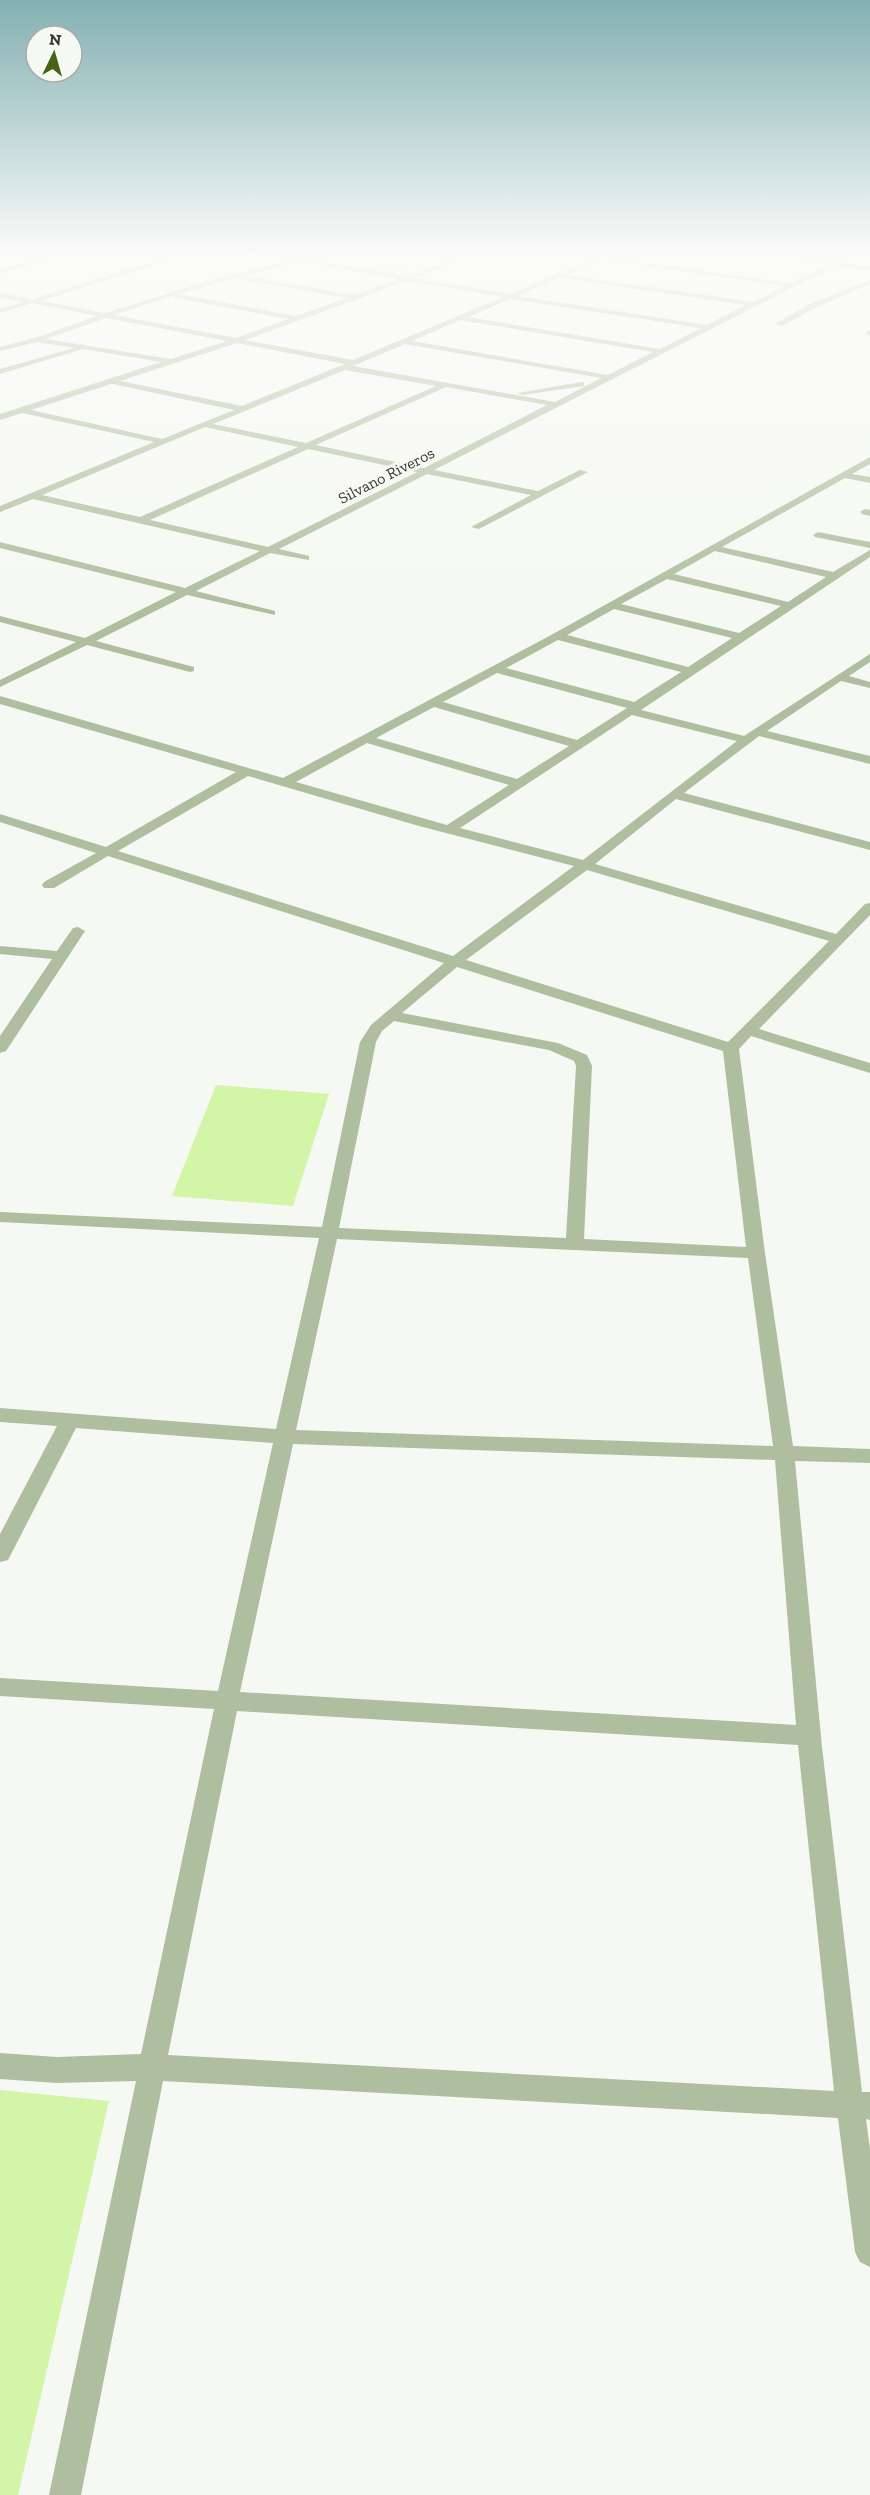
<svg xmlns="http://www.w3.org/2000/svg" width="870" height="2495" font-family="'Zilla Slab',serif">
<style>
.green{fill:#d2f5a7}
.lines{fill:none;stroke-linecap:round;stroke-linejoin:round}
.minor{fill:#afbe9e;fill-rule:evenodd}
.labels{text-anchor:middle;stroke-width:6;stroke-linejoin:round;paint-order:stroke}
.far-street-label{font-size:16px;fill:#373736;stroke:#f6f8f3}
</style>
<rect width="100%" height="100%" fill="#f6f8f3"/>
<!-- green -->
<path class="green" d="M328 257H450L403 273 319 260Z
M216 1085 329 1094 293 1206 172 1196Z
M0 2090 109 2101 18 2495H0Z"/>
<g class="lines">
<!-- minor -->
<path class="minor" d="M47 257H58L0 274V270Z
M168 257H178L41 301 105 313 198 284 291 260 279 257H294L406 276 459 257H468L414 278 510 294 598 257 791 283 826 265 778 257 833 262 843 257H851L841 263 870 267V271L835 266 434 470 538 491 580 470 588 472 479 529 471 527 531 495 427 474 279 549 309 556V560L270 553 196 591 275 611V615L187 595 96 641 194 667V671L190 672 87 645 0 687V680L76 642 0 622V616L85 638 176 592 0 548V542L185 588 260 551 33 499 0 512V506L154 442 22 413 0 420V414L161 362 83 349 0 374V369L74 348 37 342 0 351V347L38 337 97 316 32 303 0 313V309L23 302 0 297V293L32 299ZM602 260 785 286 753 302 567 275ZM300 262 398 279 354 295 244 276ZM239 277 242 280 347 298 296 316 178 294ZM560 278 746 305 707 325 518 296ZM407 281 503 297 353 360 245 340ZM172 296 175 298 288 319 236 338 114 315ZM511 299 701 328 660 349 468 317ZM106 318 227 341 171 359 46 339ZM460 320 653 352 608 375 412 341ZM237 343 345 364 242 406 120 381ZM405 344 601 378 555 402 353 366ZM345 370 436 386 306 443 213 424ZM111 384H113L234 410 162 439 31 410ZM446 387 547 405 424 468 316 445ZM205 427 298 447 140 517 42 495ZM308 449 417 472 268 547 150 520Z
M870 280V284L817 307 782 326 775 324 811 303Z
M867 331H870V336L866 334Z
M581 382H584V386L522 395 518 393Z
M870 457V464L852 474 870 477V483L845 478 722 547 833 572 870 550V557L641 710 744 736 870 654V662L849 676 870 682V688L841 681 767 731 870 756V764L759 736 684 793 870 842V850L676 799 595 864 836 934 865 904 870 903V915L759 1029 870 1063V1073L751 1036 739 1049 765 1253 793 1446 870 1449V1463L795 1461 822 1747 862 2092H870V2120L866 2119 870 2149V2267L860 2262 855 2252 838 2118 163 2081 81 2495H49L136 2081 57 2083 0 2079V2053L57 2057 141 2054 214 1709 0 1696V1678L218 1691 273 1443 76 1428 8 1560 0 1562V1534L57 1426 0 1422V1408L276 1429 319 1238 0 1222V1212L322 1227 360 1042 371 1025 444 963 108 856 54 888H44L42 885 44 882 96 853 0 822V814L106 847 236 772 0 704V696L283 778 553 634ZM715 551 826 577 788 602 674 574ZM667 579 781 606 739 633 621 604ZM614 609 732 638 688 667 567 635ZM558 640 681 672 634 702 506 668ZM497 673 627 708 577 740 443 702ZM434 707 569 746 517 779 376 738ZM632 715 737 741 583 860 460 828ZM367 743 509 785 447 825 296 782ZM248 776 419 826 574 866 453 956 118 851ZM587 870 829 941 728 1042 466 960ZM457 967 723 1051 746 1247 584 1239 592 1066 587 1055 558 1043 402 1013ZM394 1021 549 1050 574 1061 576 1066 566 1238 339 1228 376 1042 382 1031ZM337 1239 748 1258 773 1446 296 1430ZM293 1444 775 1460 796 1725 240 1692ZM237 1711 798 1745 834 2091 168 2055Z
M865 509 870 510V516L862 514 860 512Z
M818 532 870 542V548L815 537 813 535Z
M78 927 85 931 6 1051 0 1053V1036L52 959 0 954V946L57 951 73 928Z"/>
</g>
<!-- sky -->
<linearGradient id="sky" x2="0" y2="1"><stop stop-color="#83b0b2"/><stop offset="0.42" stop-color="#fbfcfa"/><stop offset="1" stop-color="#fbfcfa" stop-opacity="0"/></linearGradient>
<rect width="870" height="606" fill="url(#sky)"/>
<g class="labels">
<!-- far-street labels -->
<g class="far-street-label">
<text transform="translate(386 475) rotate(-27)" y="6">Silvano Riveros</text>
</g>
</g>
<!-- north arrow -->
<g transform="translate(54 54) rotate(5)"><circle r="28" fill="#f6f8f3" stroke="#aaaba7" stroke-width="1.5"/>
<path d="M0-4.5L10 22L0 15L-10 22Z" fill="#466214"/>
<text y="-9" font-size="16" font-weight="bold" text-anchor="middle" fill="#373736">N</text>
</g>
</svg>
